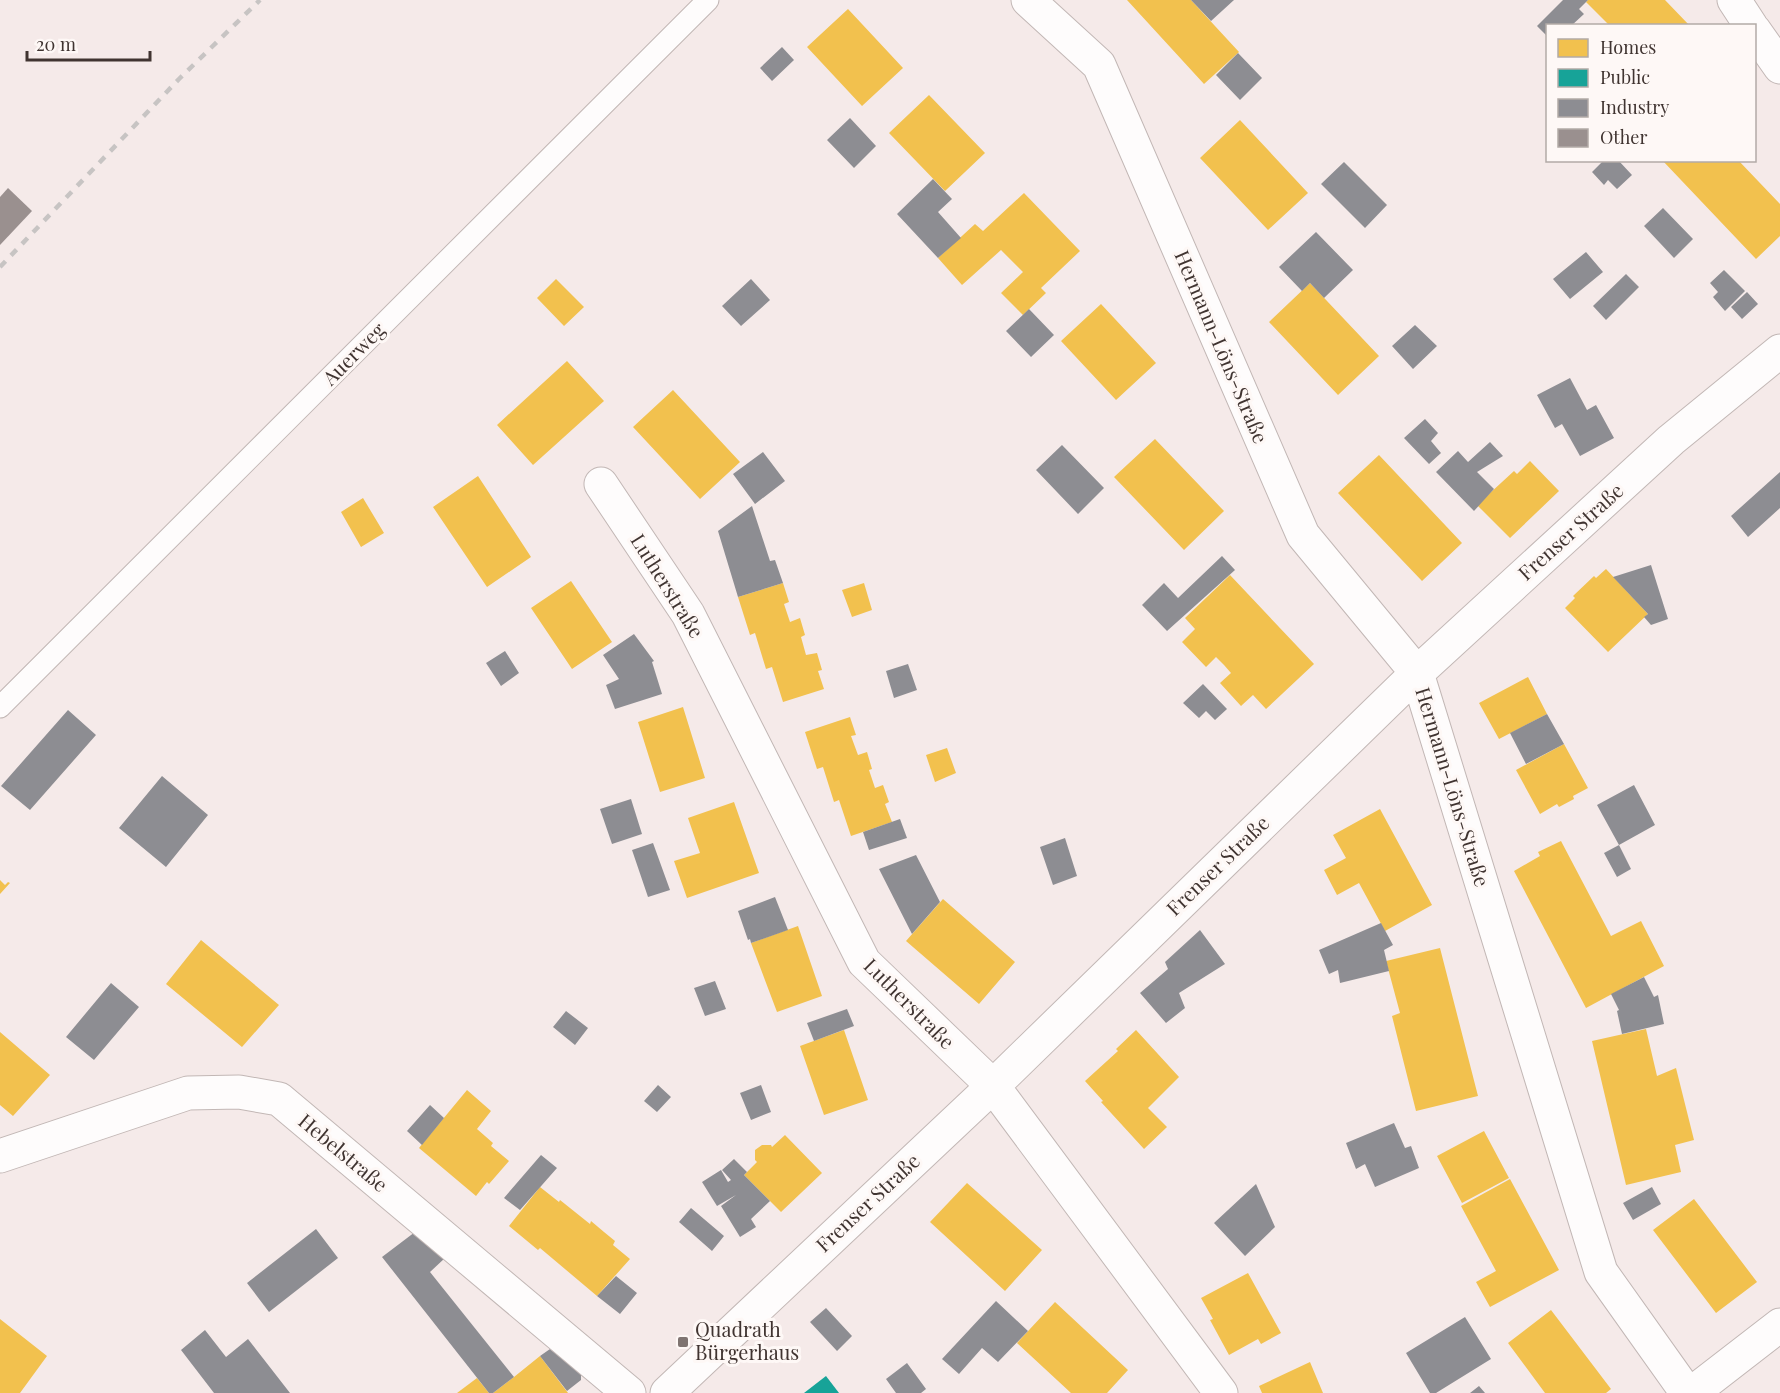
<svg xmlns="http://www.w3.org/2000/svg" width="1780" height="1393" font-family="'Playfair Display',serif">
<style>
.homes{fill:#f2c14e}
.public{fill:#17a398}
.industry{fill:#8d8d92}
.building{fill:#9a908f}
.lines{fill:none;stroke-linecap:round;stroke-linejoin:round}
.lane-casing{stroke:#c2b7b5;stroke-width:23}
.street-casing{stroke:#c2b7b5;stroke-width:35}
.lane{stroke:#fefcfc;stroke-width:21}
.street{stroke:#fefcfc;stroke-width:33}
.rail{stroke:#c7c4c3;stroke-width:4.5;stroke-dasharray:8 8;stroke-linecap:butt}
.poi-dot{fill:#7f7471;stroke:#fef8f6;stroke-width:2}
.labels{text-anchor:middle;stroke-width:6;stroke-linejoin:round;paint-order:stroke}
.street-label{font-size:20px;fill:#403431;stroke:#fef8f6}
.poi-label{font-size:20px;fill:#403431;stroke:#fef8f6;text-anchor:start}
</style>
<rect width="100%" height="100%" fill="#f5eae9"/>
<!-- homes -->
<path class="homes" d="M1127 0H1191L1239 52 1204 84Z
M1588 0H1665L1690 26H1610L1586 2Z
M848 9 903 68 862 106 807 47Z
M929 95 985 153 945 191 889 133Z
M1240 120 1308 193 1268 230 1200 158Z
M1662 160H1738L1780 204V236L1756 259Z
M1024 193 1080 251 1041 288 1046 293 1023 315 1001 293 1023 272 1001 250 962 285 938 258 975 224 983 231Z
M556 279 584 307 564 326 537 298Z
M1310 283 1379 356 1338 395 1269 322Z
M1101 304 1156 363 1116 400 1061 341Z
M567 361 604 401 533 465 497 425Z
M673 390 740 462 700 499 633 427Z
M1155 439 1224 511 1184 550 1114 477Z
M1379 455 1462 543 1422 581 1338 493Z
M1530 461 1559 491 1510 538 1477 505 1514 471 1517 474Z
M478 476 531 557 487 587 433 507Z
M363 498 384 533 361 547 341 512Z
M1606 569 1648 614 1608 652 1565 608 1575 598 1573 596 1594 576 1596 578Z
M1230 575 1314 664 1266 709 1253 695 1241 706 1220 683 1231 673 1224 665 1216 657 1206 667 1182 642 1195 629 1185 618Z
M571 581 612 642 572 669 531 608Z
M783 583 789 602 784 604 790 622 800 618 805 635 801 637 806 655 817 653 822 670 818 671 824 689 783 702 772 667 766 669 755 633 750 635 738 597Z
M864 583 872 610 852 617 842 590Z
M1528 677 1547 714 1499 739 1479 703Z
M683 707 705 778 660 792 638 722Z
M850 717 856 735 851 736 858 755 867 752 872 769 869 770 875 788 883 785 889 802 885 804 892 822 851 836 839 800 834 802 823 767 817 769 805 732Z
M1564 744 1588 788 1573 796 1574 799 1559 807 1557 804 1540 814 1516 770Z
M947 748 956 773 935 782 926 755Z
M734 802 759 873 687 898 674 861 700 853 688 818Z
M1380 809 1432 905 1385 931 1359 883 1337 895 1324 870 1346 858 1333 835Z
M1561 841 1611 936 1641 921 1664 966 1586 1008 1514 871 1540 856 1538 852Z
M0 880 5 885 8 882 10 883 0 894Z
M943 899 1015 962 979 1004 906 941Z
M798 926 822 996 777 1012 751 943Z
M201 940 279 1005 242 1047 166 984Z
M1440 948 1478 1096 1416 1111 1392 1016 1400 1013 1386 961Z
M1646 1029 1657 1076 1676 1068 1694 1140 1675 1145 1681 1172 1626 1185 1592 1041Z
M844 1030 868 1100 824 1115 800 1046Z
M1136 1030 1179 1077 1148 1108 1167 1127 1144 1149 1101 1102 1103 1101 1085 1081 1118 1051 1116 1049Z
M0 1032 50 1075 13 1116 0 1105Z
M467 1090 491 1111 477 1129 493 1143 491 1146 509 1161 489 1184 487 1182 476 1196 419 1148Z
M1484 1131 1509 1178 1462 1203 1437 1156Z
M785 1135 822 1173 781 1212 744 1175 757 1162 755 1160V1150L762 1145H771L772 1147Z
M1510 1179 1559 1270 1490 1307 1476 1282 1496 1271 1461 1206Z
M967 1183 1042 1250 1005 1291 930 1222Z
M540 1187 559 1202 560 1200 590 1224 591 1221 604 1232 615 1241 613 1245 630 1259 597 1296 540 1248 538 1250 509 1226Z
M1694 1199 1757 1282 1716 1313 1653 1230Z
M1248 1273 1281 1333 1261 1344 1258 1339 1229 1355 1210 1320 1213 1319 1201 1298Z
M1055 1302 1128 1370 1107 1393H1071L1017 1343Z
M1551 1310 1611 1389 1606 1393H1545L1508 1343Z
M0 1319 47 1356 20 1393H0Z
M540 1356 568 1393H493L514 1377Z
M1310 1362 1323 1393H1262L1259 1386Z
M477 1378 489 1393H457Z"/>
<!-- public -->
<path class="public" d="M826 1376 839 1393H804Z"/>
<!-- industry -->
<path class="industry" d="M1191 0H1234L1211 21Z
M1563 0H1588L1579 9 1584 14 1571 26H1548V37L1537 26Z
M782 47 794 60 772 81 760 68Z
M1238 53 1262 78 1240 100 1216 75Z
M850 118 876 146 854 168 827 140Z
M1604 160H1618L1632 175 1617 189 1608 180 1604 185 1592 172Z
M1344 162 1387 205 1365 228 1321 184Z
M933 179 952 199 938 212 961 238 938 258 897 214Z
M1663 208 1693 239 1674 258 1644 226Z
M1316 232 1353 270 1324 298 1310 283 1302 291 1279 267Z
M1586 252 1603 272 1570 299 1553 279Z
M1724 270 1745 291 1725 311 1713 297 1718 292 1710 283Z
M1626 274 1639 287 1606 320 1593 306Z
M751 279 770 300 741 326 722 306Z
M1747 292 1758 304 1742 319 1731 307Z
M1029 309 1054 335 1031 357 1006 331Z
M1415 325 1437 346 1413 369 1392 346Z
M1570 378 1587 410 1596 405 1614 438 1580 456 1562 424 1555 428 1537 395Z
M1425 419 1438 433 1431 441 1441 453 1429 464 1404 438Z
M1490 442 1503 456 1477 472 1494 489 1474 511 1436 472 1458 451 1468 462Z
M1062 445 1104 488 1078 514 1036 470Z
M763 452 785 481 755 504 733 474Z
M1780 472V508L1748 537 1731 516Z
M752 506 770 561 775 560 783 583 738 597 718 531Z
M1222 556 1235 570 1167 631 1142 605 1164 583 1178 598Z
M1651 565 1668 619 1651 625 1644 617 1648 614 1613 577Z
M634 634 654 661 652 662 662 694 615 709 606 685 619 679 603 655Z
M505 651 519 673 501 686 486 663Z
M908 664 917 690 894 698 886 671Z
M1203 684 1227 709 1215 720 1206 711 1199 718 1183 703Z
M68 710 96 735 30 810 1 786Z
M1547 714 1564 744 1526 764 1510 733Z
M162 776 208 815 166 867 119 828Z
M1634 785 1655 825 1619 845 1597 805Z
M631 799 642 834 612 844 600 809Z
M900 819 907 838 869 850 863 832Z
M1065 838 1077 876 1053 885 1040 847Z
M653 843 670 890 648 897 632 850Z
M1619 845 1631 869 1617 877 1604 853Z
M916 855 940 902 912 934 879 869Z
M775 897 788 930 751 943 750 939 748 940 738 911Z
M1381 923 1393 945 1384 950 1389 971 1340 983 1338 970 1329 974 1319 950Z
M1200 930 1225 964 1179 993 1185 1008 1166 1023 1140 993 1168 969 1165 962Z
M1644 977 1654 997 1658 995 1664 1024 1622 1034 1617 1011 1619 1010 1611 994Z
M715 981 726 1009 705 1016 694 988Z
M111 983 139 1007 94 1060 66 1037Z
M847 1009 854 1026 814 1041 807 1023Z
M566 1011 588 1028 575 1045 553 1027Z
M658 1085 671 1097 657 1112 644 1101Z
M761 1085 771 1112 751 1120 740 1093Z
M430 1105 444 1118 422 1145 407 1131Z
M1394 1123 1405 1148 1411 1146 1419 1168 1375 1187 1365 1164 1356 1169 1346 1143Z
M541 1155 557 1168 520 1210 504 1198Z
M734 1159 747 1172 744 1175 770 1201 751 1219 756 1227 740 1237 721 1206 736 1195 717 1206 702 1182 721 1170 728 1182 731 1180 722 1170Z
M1256 1184 1275 1227 1245 1256 1214 1223Z
M1652 1187 1661 1204 1633 1220 1623 1203Z
M691 1208 724 1236 712 1251 679 1222Z
M316 1229 338 1258 269 1312 247 1283Z
M415 1232 445 1258 430 1272 514 1377 493 1393H489L382 1257Z
M616 1276 637 1293 620 1314 597 1296Z
M996 1301 1028 1331 998 1362 982 1348 959 1374 942 1359Z
M826 1308 852 1336 837 1351 810 1322Z
M1465 1317 1491 1359 1436 1393H1430L1406 1353Z
M205 1330 226 1357 248 1339 290 1393H214L181 1350Z
M550 1349 581 1374V1380L567 1391 540 1356Z
M907 1363 926 1389 921 1393H896L886 1379Z
M1479 1386 1485 1393H1470Z"/>
<!-- building -->
<path class="building" d="M8 188 32 211 0 245V197Z"/>
<g class="lines">
<!-- lane casing -->
<g class="lane-casing">
<path id="lane" d="M0 707 708 0"/>
</g>
<!-- street casing -->
<g class="street-casing">
<path id="street" d="M1028 0 1099 65 1303 535 1417 673 1601 1272 1687 1393
M1734 0 1751 26
M1754 30 1780 67
M601 484 688 614 864 962 993 1086 1221 1393
M0 1156 188 1093 239 1092 279 1099 629 1393
M667 1393 993 1086 1417 673 1671 440 1780 351
M1692 1393 1780 1325"/>
</g>
<!-- lane -->
<use href="#lane" class="lane"/>
<!-- street -->
<use href="#street" class="street"/>
<!-- rail -->
<path class="rail" d="M0 267 179 79 260 0"/>
</g>
<!-- markers -->
<rect class="poi-dot" x="677" y="1336" width="12" height="12" rx="3"/>
<g class="labels">
<!-- street labels -->
<g class="street-label">
<text transform="translate(1221 347) rotate(67)" y="7">Hermann-Löns-Straße</text>
<text transform="translate(354 354) rotate(-45)" y="7">Auerweg</text>
<text transform="translate(1571 532) rotate(-42)" y="7">Frenser Straße</text>
<text transform="translate(667 586) rotate(58)" y="7">Lutherstraße</text>
<text transform="translate(1452 787) rotate(73)" y="7">Hermann-Löns-Straße</text>
<text transform="translate(1218 866) rotate(-44)" y="7">Frenser Straße</text>
<text transform="translate(909 1004) rotate(45)" y="7">Lutherstraße</text>
<text transform="translate(343 1153) rotate(40)" y="7">Hebelstraße</text>
<text transform="translate(868 1203) rotate(-43)" y="7">Frenser Straße</text>
</g>
<!-- poi labels -->
<g class="poi-label">
<text x="695" y="1337">Quadrath<tspan x="695" dy="23">Bürgerhaus</tspan></text>
</g>
</g>
<!-- legend -->
<rect x="1546" y="24" width="210" height="138" fill="#fef8f6" stroke="#b2aaa7" stroke-width="1.5"/>
<rect x="1558" y="39" width="30" height="18" fill="#f2c14e" stroke="#b2aaa7" stroke-width="1.5"/>
<text x="1600" y="54" font-size="18" fill="#403431">Homes</text>
<rect x="1558" y="69" width="30" height="18" fill="#17a398" stroke="#b2aaa7" stroke-width="1.5"/>
<text x="1600" y="84" font-size="18" fill="#403431">Public</text>
<rect x="1558" y="99" width="30" height="18" fill="#8d8d92" stroke="#b2aaa7" stroke-width="1.5"/>
<text x="1600" y="114" font-size="18" fill="#403431">Industry</text>
<rect x="1558" y="129" width="30" height="18" fill="#9a908f" stroke="#b2aaa7" stroke-width="1.5"/>
<text x="1600" y="144" font-size="18" fill="#403431">Other</text>
<!-- scale -->
<path d="M27 51v9h123v-9" fill="none" stroke="#403431" stroke-width="3"/>
<text x="36" y="51" font-size="18" fill="#403431" stroke="#fef8f6" stroke-width="4.5" paint-order="stroke">20 m</text>
</svg>
